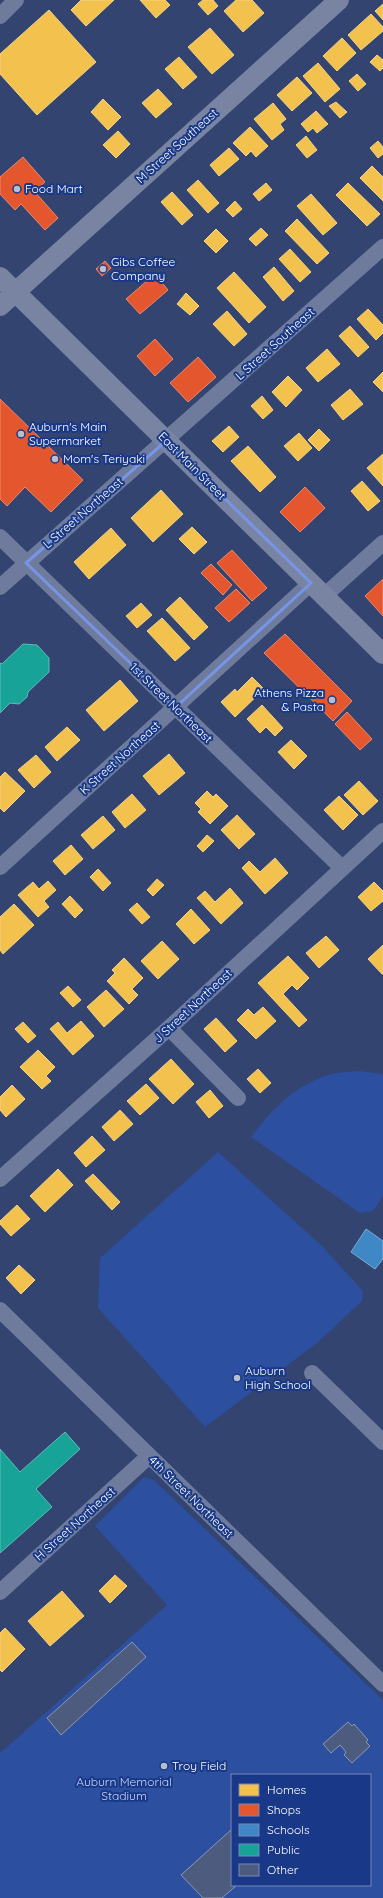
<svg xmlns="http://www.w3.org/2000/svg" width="383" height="1898" font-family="Quicksand,sans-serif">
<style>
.green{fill:#2d4f9f;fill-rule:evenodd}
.homes{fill:#f2c14e;stroke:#f6d483}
.shops{fill:#e4572e;stroke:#ec896d}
.schools{fill:#3f88c5;stroke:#79acd6}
.public{fill:#17a398;stroke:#5dbfb7}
.building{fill:#4d5c7e;stroke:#8d98b2}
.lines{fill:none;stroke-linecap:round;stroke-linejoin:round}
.minor{stroke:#6e7b9c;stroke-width:16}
.major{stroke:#7884a2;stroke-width:20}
.marked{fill:none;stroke:#7795e8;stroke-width:3;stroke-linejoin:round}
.poi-dot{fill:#b7becd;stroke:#193988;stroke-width:1.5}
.labels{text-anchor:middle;stroke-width:4;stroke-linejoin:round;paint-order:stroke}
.street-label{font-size:12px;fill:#fff;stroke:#193988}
.poi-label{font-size:12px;fill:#fff;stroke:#193988;text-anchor:start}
.park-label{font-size:12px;fill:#c7d6f9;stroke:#193988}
</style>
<rect width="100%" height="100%" fill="#32446f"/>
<!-- green -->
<path class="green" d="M359 1071 383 1074V1196L373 1211 360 1213 251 1137C272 1109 294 1086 328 1075 337 1072 349 1072 359 1071Z
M218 1152 321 1245 363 1291 362 1301 317 1343 205 1427 98 1308 100 1258Z
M144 1477 154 1480 383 1700V1898H0V1753L167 1605 95 1526ZM232 1775H370V1885H232Z"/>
<!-- homes -->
<path class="homes" d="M81 0H114L86 26 71 10Z
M140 0H165L170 5 156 18Z
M203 0H213L218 6 208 15 198 4Z
M236 0H252L264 13 243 32 224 11Z
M383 4V20L375 11Z
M49 10 96 62 37 115 0 74V54Z
M371 14 383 27V31L361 50 348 35Z
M210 28 234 55 212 74 188 47Z
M342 38 356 53 337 71 323 56Z
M377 55 383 60V68L380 71 370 62Z
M179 57 197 77 183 89 165 69Z
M318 63 340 89 325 102 303 76Z
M357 74 366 84 358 91 349 81Z
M297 77 312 93 292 111 277 95Z
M158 89 172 104 156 118 142 103Z
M103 99 121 117 108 130 91 112Z
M336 102 347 112 340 118 329 106Z
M273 103 286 119 280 124 284 130 272 140 254 119Z
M316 111 328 124 317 133 313 128 308 132 301 124Z
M250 127 268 146 256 157 251 151 246 156 233 143Z
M118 131 130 144 116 158 103 145Z
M306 136 317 150 307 158 296 145Z
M378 141 383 147V154L378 158 370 148Z
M229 148 239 159 219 176 210 165Z
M372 166 383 177V201L360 178Z
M198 180 219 203 208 213 187 190Z
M266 183 272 190 259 201 253 194Z
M348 183 380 214 367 226 336 195Z
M172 192 193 215 182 225 161 202Z
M311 194 337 223 323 235 297 206Z
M235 201 242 209 233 217 226 210Z
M297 219 329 253 317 264 285 231Z
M261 228 268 235 256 246 249 239Z
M216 229 228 241 216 253 204 241Z
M290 249 311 272 300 282 279 259Z
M274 267 294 291 283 301 263 277Z
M234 272 266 307 249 323 217 288Z
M186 293 199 306 190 315 177 304Z
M368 309 383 325V333L376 340 357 319Z
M227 311 247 334 234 346 213 324Z
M350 326 369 347 358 357 339 336Z
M327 349 340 364 318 382 306 368Z
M383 372V392L373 382Z
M288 376 302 390 286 407 272 392Z
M350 389 363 404 343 420 331 405Z
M262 396 273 410 263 419 251 406Z
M229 426 239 437 223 452 212 441Z
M319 429 330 440 319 451 308 440Z
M299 433 312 448 298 461 284 446Z
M248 446 276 477 260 492 231 461Z
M383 454V486L367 468Z
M362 481 380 501 368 511 351 491Z
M161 490 183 514 153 542 131 518Z
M192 527 207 542 194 554 179 539Z
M111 528 126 545 89 579 74 562Z
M180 597 208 627 194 640 166 610Z
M141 603 152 615 137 628 126 616Z
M162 618 190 648 175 661 147 631Z
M252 677 264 689 235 717 221 702 235 689 237 692Z
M120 680 138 701 104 731 86 710Z
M262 705 283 728 275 736 266 727 260 733 247 719Z
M67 727 80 740 57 761 45 747Z
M291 740 307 756 294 769 278 752Z
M169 754 185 773 159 795 143 776Z
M36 755 51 772 34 788 18 770Z
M5 772 25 791 4 812 0 808V777Z
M359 781 378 801 363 815 344 795Z
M207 791 213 797 216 794 228 806 210 824 198 812 201 809 195 803Z
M132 794 146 810 125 828 112 812Z
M339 796 358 815 343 830 324 810Z
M237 815 255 834 239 849 221 830Z
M103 816 115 830 93 849 81 835Z
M207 835 214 841 203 852 197 846Z
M71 845 83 859 65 875 53 861Z
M275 858 288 873 265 894 242 868 249 861 260 872Z
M98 869 111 883 103 891 90 877Z
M157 879 164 885 153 896 147 890Z
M48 881 56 890 44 901 49 907 38 917 18 895 33 882 39 889Z
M374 882 383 891V901L371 911 358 897Z
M230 888 243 903 221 924 197 898 205 891 215 902Z
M70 896 83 910 75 918 62 904Z
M137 903 150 917 142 924 129 910Z
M14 904 34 925 3 954 0 950V917Z
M191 909 210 930 194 944 176 924Z
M326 936 339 950 319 968 306 953Z
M162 941 179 959 158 979 141 961Z
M383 945V974H382L368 959Z
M288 956 309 978 297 990 292 985 283 994 307 1020 299 1027 258 983Z
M124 958 143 978 132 989 138 995 129 1004 107 981 115 973 112 970Z
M68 986 81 1000 73 1007 60 993Z
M106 990 124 1009 104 1027 87 1007Z
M263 1007 276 1021 256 1039 237 1020 248 1009 254 1015Z
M216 1018 237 1041 225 1052 204 1029Z
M81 1021 94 1036 73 1055 50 1029 58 1022 67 1033Z
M23 1022 36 1036 28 1043 15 1029Z
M38 1050 55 1067 46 1076 51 1081 42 1089 20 1067Z
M171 1059 194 1084 173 1104 149 1079Z
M258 1069 271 1083 260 1093 247 1079Z
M146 1084 159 1098 140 1115 127 1101Z
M12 1085 25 1099 6 1117 0 1110V1097Z
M210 1090 223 1106 209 1118 196 1102Z
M120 1110 133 1124 114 1141 102 1127Z
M92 1136 105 1150 86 1167 74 1153Z
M58 1169 73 1185 45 1212 30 1196Z
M93 1174 120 1202 112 1210 85 1181Z
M17 1205 30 1219 11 1236 0 1224V1221Z
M19 1265 35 1280 21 1294 6 1278Z
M115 1575 127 1586 110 1603 99 1591Z
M62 1591 84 1616 50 1646 28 1621Z
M5 1628 25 1649 2 1672 0 1670V1633Z"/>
<!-- shops -->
<path class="shops" d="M23 157 45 182 34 191 58 218 45 230 21 204 15 210 0 194V177Z
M105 261 111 268 102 276 96 269Z
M155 274 168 290 140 314 126 299Z
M155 339 173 359 155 376 137 356Z
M198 357 216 377 188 402 170 383Z
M0 399 83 480 51 512 25 487 7 506 0 499Z
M305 487 325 508 300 532 280 512Z
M232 550 267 588 252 601 217 563Z
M211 564 232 585 223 595 201 573Z
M383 579V616L365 596Z
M236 589 250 603 229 622 215 608Z
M285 634 352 701 333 721 264 653Z
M347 712 372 739 360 750 335 724Z"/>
<!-- schools -->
<path class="schools" d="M366 1229 383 1241V1259L375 1269 351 1252Z"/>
<!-- public -->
<path class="public" d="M23 644 37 645 49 658V672L28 692 27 697 19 704 10 703 0 713V663L2 664Z
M65 1432 80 1449 36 1489 52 1507 0 1553V1449L20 1472Z"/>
<!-- building -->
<path class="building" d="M132 1642 146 1657 61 1735 47 1718Z
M348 1722 352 1726 354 1724 368 1740 366 1742 370 1746 352 1763 344 1755 346 1752 340 1745 331 1753 323 1744Z
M232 1829V1885H237L222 1898H203L181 1875Z"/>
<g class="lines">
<!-- minor -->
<path class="minor" d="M0 16 16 0
M0 537 342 868
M0 587 383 247
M324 596 383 543
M0 867 311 583
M169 1028 238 1098
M0 1179 169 1028 383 831
M0 1310 383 1684
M312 1373 383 1442
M0 1592 149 1456"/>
<!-- major -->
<path class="major" d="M0 277 383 654
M0 306 339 0"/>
</g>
<!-- marked area -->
<path class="marked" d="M166 441 311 583 176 707 26 563Z"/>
<!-- markers -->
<g class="poi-dot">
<circle cx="17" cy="189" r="4"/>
<circle cx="103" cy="269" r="4"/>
<circle cx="21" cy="434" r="4"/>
<circle cx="55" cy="459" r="4"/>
<circle cx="332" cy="700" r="4"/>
<circle cx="237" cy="1378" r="4"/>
<circle cx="164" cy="1766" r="4"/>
</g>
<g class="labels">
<!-- street labels -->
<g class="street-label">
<text transform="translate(177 146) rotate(-42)" y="4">M Street Southeast</text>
<text transform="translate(275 344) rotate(-42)" y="4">L Street Southeast</text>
<text transform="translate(192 466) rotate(45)" y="4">East Main Street</text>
<text transform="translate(83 513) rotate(-41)" y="4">L Street Northeast</text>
<text transform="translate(171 703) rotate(44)" y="4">1st Street Northeast</text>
<text transform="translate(120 758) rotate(-42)" y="4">K Street Northeast</text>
<text transform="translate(193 1006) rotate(-43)" y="4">J Street Northeast</text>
<text transform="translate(191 1497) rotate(44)" y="4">4th Street Northeast</text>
<text transform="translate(75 1524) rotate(-42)" y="4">H Street Northeast</text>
</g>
<!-- poi labels -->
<g class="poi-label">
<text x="25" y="193">Food Mart</text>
<text x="111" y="266">Gibs Coffee<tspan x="111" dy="14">Company</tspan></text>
<text x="29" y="431">Auburn's Main<tspan x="29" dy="14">Supermarket</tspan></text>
<text x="63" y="463">Mom's Teriyaki</text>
<text x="324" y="697" text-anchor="end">Athens Pizza<tspan x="324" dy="14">&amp; Pasta</tspan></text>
<text x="245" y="1375">Auburn<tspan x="245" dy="14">High School</tspan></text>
<text x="172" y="1770">Troy Field</text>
</g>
<!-- park labels -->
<g class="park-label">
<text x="124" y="1786">Auburn Memorial<tspan x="124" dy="14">Stadium</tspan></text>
</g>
</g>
<!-- legend -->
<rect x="231" y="1774" width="140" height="112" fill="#193988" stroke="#7588b8"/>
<rect x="239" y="1784" width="20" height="12" fill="#f2c14e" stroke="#7588b8"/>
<text x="267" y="1794" font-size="12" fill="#ffffff">Homes</text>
<rect x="239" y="1804" width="20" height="12" fill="#e4572e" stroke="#7588b8"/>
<text x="267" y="1814" font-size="12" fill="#ffffff">Shops</text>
<rect x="239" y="1824" width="20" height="12" fill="#3f88c5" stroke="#7588b8"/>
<text x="267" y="1834" font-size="12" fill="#ffffff">Schools</text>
<rect x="239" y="1844" width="20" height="12" fill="#17a398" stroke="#7588b8"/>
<text x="267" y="1854" font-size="12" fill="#ffffff">Public</text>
<rect x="239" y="1864" width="20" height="12" fill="#4d5c7e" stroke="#7588b8"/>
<text x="267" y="1874" font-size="12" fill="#ffffff">Other</text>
</svg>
